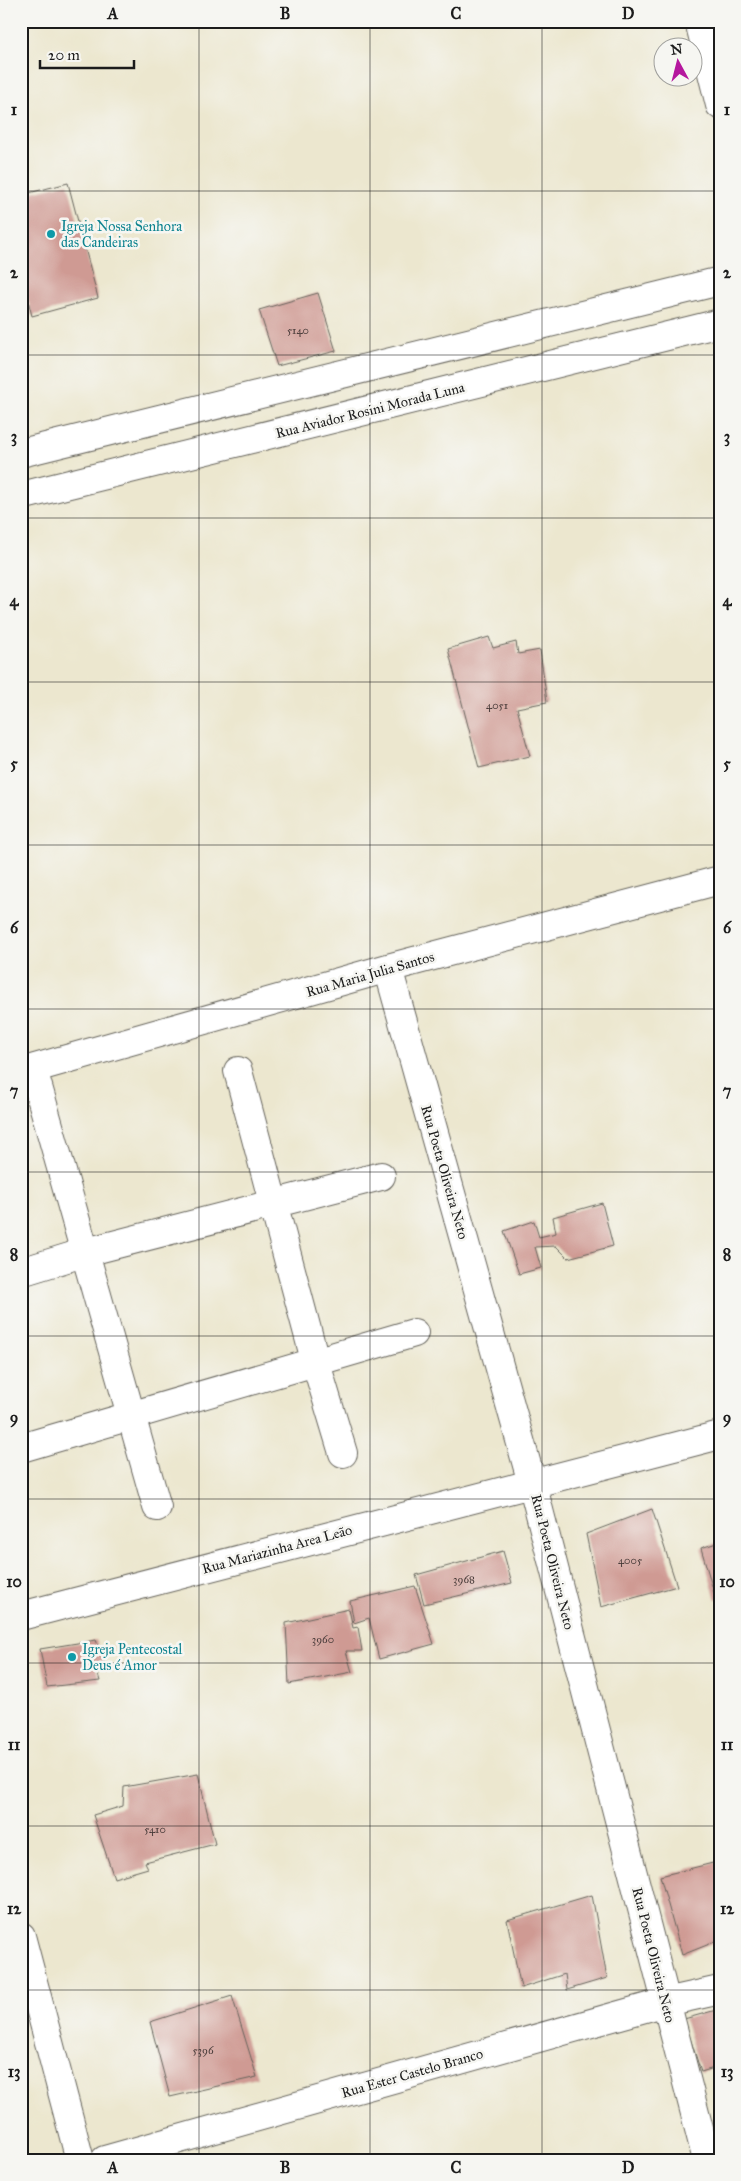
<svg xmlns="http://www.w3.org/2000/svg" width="741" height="2181" font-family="'IM FELL Great Primer',serif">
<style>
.building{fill:#cf9a93}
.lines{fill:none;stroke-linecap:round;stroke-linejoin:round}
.minor-casing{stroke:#65635b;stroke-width:30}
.tertiary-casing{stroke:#65635b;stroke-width:30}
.minor{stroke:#fff;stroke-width:28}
.tertiary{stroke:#fff;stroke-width:28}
.grid{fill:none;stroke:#1c1c1c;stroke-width:1;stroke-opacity:0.55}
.culture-dot{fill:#0f9aa8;stroke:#f6f6f2;stroke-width:2}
.labels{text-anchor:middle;stroke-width:5;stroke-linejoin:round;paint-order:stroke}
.number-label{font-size:11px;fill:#493c3a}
.culture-label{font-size:14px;fill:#0d838f;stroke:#f6f6f2;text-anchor:start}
.street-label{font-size:14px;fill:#1c1c1c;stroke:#f6f6f2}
.neatline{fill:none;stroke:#1c1c1c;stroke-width:2}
.grid-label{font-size:16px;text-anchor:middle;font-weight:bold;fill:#1c1c1c}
</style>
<rect width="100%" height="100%" fill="#f6f6f2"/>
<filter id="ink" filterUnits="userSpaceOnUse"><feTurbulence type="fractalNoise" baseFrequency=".02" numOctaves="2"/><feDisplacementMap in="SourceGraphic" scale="10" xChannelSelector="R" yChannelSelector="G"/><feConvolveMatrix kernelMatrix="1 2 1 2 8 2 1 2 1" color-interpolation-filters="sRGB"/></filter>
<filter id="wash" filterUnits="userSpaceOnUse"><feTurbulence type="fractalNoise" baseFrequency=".0096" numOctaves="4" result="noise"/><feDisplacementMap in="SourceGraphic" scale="20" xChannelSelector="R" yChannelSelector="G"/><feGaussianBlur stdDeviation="1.12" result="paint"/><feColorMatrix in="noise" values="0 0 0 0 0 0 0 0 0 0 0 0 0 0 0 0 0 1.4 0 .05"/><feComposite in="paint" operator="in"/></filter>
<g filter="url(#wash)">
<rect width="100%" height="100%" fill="#ece7cf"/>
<g id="blocks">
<!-- building -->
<path class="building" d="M68 183 98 298 32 316 21 273V195Z
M318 293 336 351 277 366 259 310Z
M489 637 493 648 516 642 518 654 540 650 547 702 517 708 530 756 479 768 448 649Z
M602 1203 613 1246 568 1258 556 1246 535 1247 541 1268 519 1274 504 1231 534 1221 539 1237 556 1233 553 1217Z
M652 1509 677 1586 601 1607 586 1534Z
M720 1542V1599L716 1600 701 1548Z
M503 1551 512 1583 424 1604 416 1575Z
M415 1586 434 1644 379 1659 369 1618 354 1623 350 1601Z
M349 1609 353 1628 358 1627 362 1651H346L352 1672 289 1684 286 1623Z
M96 1640 106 1666 96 1668 100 1681 47 1687 40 1649Z
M198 1774 215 1844 145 1862 148 1868 114 1878 93 1815 123 1806 124 1787Z
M717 1862 720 1869V1947L717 1941 682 1955 660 1876Z
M592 1895 607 1978 567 1990 565 1974 521 1988 507 1920Z
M232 1996 257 2077 170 2097 150 2022Z
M720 2009V2087H719L714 2068 701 2072 684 2019Z"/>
</g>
</g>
<g filter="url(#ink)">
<use href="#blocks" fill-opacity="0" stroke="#65635b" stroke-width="1"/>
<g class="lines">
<!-- minor casing -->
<g class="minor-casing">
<path id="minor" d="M699 21 720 105
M388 968 532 1483 707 2160
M33 1069 157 1507
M238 1071 315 1360 343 1453
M21 1072 388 968 720 880
M21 1272 86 1252 381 1176
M21 1448 414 1333
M21 1616 720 1435
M21 1936 80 2160
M105 2160 666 2002 720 1990"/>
</g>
<!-- tertiary casing -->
<g class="tertiary-casing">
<path id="tertiary" d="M21 453 720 281
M21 496 720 323"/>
</g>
<!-- minor -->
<use href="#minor" class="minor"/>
<!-- tertiary -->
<use href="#tertiary" class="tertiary"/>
</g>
</g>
<!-- grid -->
<path class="grid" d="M199 21V2160M370 21V2160M542 21V2160M21 191H720M21 355H720M21 518H720M21 682H720M21 845H720M21 1009H720M21 1172H720M21 1336H720M21 1499H720M21 1663H720M21 1826H720M21 1990H720"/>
<!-- markers -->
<g class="culture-dot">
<circle cx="51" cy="234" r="5"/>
<circle cx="72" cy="1657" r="5"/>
</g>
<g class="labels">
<!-- number labels -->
<g class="number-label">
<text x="298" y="334">5140</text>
<text x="497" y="709">4051</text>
<text x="630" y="1564">4005</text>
<text x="464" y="1583">3968</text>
<text x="323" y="1643">3960</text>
<text x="155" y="1833">5410</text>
<text x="203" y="2054">5396</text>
</g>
<!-- culture labels -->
<g class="culture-label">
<text x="61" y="231">Igreja Nossa Senhora<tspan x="61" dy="16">das Candeiras</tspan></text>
<text x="82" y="1654">Igreja Pentecostal<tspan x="82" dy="16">Deus é Amor</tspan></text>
</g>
<!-- street labels -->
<g class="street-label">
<text transform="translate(370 410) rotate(-14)" y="5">Rua Aviador Rosini Morada Luna</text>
<text transform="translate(370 974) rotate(-16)" y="5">Rua Maria Julia Santos</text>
<text transform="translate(445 1172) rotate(74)" y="5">Rua Poeta Oliveira Neto</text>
<text transform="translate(277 1549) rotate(-15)" y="5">Rua Mariazinha Area Leão</text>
<text transform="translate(553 1562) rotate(76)" y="5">Rua Poeta Oliveira Neto</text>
<text transform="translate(654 1955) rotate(76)" y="5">Rua Poeta Oliveira Neto</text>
<text transform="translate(412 2073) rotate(-16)" y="5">Rua Ester Castelo Branco</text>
</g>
</g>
<!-- margin -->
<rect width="741" height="2181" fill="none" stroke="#f6f6f2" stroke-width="55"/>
<!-- north arrow -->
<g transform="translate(678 62) rotate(353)"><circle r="24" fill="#f6f6f2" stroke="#9f9f9c"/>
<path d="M0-4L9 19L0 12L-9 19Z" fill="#b5179e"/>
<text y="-8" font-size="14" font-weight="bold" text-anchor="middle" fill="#1c1c1c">N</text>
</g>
<!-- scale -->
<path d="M40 60v8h94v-8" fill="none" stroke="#1c1c1c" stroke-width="2.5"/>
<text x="48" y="60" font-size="15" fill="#1c1c1c" stroke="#f6f6f2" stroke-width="4" paint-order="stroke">20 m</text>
<rect x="28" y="28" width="686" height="2126" class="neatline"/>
<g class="grid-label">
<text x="113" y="19">A</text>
<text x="285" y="19">B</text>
<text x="456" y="19">C</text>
<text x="628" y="19">D</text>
<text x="14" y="115">1</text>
<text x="727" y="115">1</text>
<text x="14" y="278">2</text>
<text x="727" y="278">2</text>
<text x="14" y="442">3</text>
<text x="727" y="442">3</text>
<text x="14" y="606">4</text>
<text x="727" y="606">4</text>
<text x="14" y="769">5</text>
<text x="727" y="769">5</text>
<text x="14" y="933">6</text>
<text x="727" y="933">6</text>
<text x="14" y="1096">7</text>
<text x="727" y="1096">7</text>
<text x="14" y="1260">8</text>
<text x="727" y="1260">8</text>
<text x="14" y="1423">9</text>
<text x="727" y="1423">9</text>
<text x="14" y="1587">10</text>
<text x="727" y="1587">10</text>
<text x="14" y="1750">11</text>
<text x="727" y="1750">11</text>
<text x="14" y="1914">12</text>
<text x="727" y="1914">12</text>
<text x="14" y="2077">13</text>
<text x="727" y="2077">13</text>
<text x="113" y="2173">A</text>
<text x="285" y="2173">B</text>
<text x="456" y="2173">C</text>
<text x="628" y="2173">D</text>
</g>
</svg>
